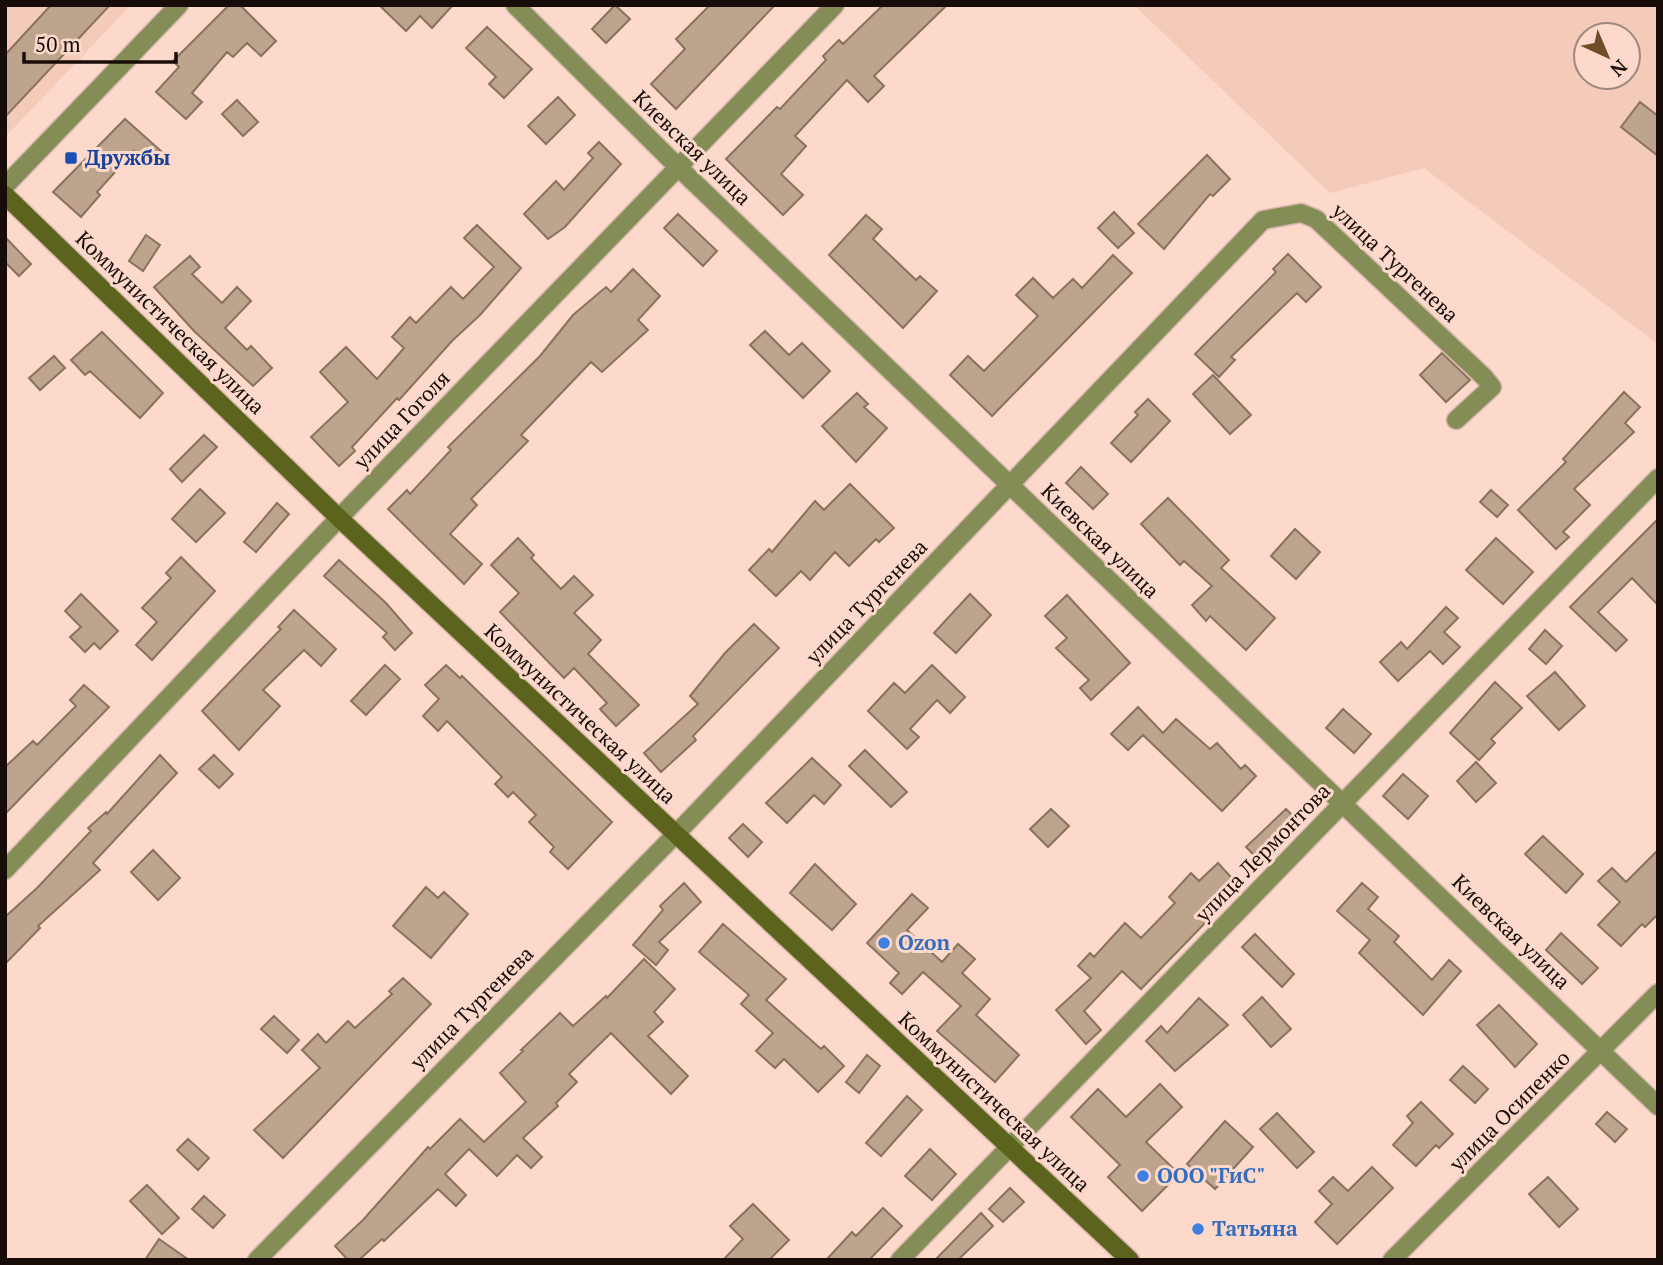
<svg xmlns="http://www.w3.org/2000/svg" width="1663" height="1265" font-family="'PT Serif',serif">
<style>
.built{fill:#f4cab9;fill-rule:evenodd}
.building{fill:#bda48d;stroke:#8a725c;stroke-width:2}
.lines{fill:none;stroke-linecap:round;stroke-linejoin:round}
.street-casing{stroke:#d7b8ac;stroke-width:21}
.secondary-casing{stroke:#d7b8ac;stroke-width:21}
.street{stroke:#858d57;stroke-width:18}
.secondary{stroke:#5b631d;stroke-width:18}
.transit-dot{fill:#1a4fb4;stroke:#fcd9cb;stroke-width:2.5}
.shop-dot{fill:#3f7fe0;stroke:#fcd9cb;stroke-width:2.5}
.labels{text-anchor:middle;stroke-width:6;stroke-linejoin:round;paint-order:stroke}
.street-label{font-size:21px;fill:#170c07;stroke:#fcd9cb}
.transit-label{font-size:21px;font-weight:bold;fill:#164399;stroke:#fcd9cb;text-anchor:start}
.shop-label{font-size:21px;font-weight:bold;fill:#366cbe;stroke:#fcd9cb;text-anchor:start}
</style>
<rect width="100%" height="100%" fill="#fcd9cb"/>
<!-- built -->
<path class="built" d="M5 5H131L5 137Z
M1134 5H1658V344L1424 168 1330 193ZM1586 35H1628V77H1586Z"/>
<!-- building -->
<path class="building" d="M51 5H110L5 117V55Z
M229 5H240L276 41 261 56 247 43 233 57 227 52 192 93 202 102 186 119 156 92 179 67 173 61Z
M379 5H453L432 28 420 16 406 31Z
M615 5 630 19 606 43 592 29Z
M710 5H775L676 109 651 84 685 49 676 39Z
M883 5H947L874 76 884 86 868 102 847 80 795 136 806 146 781 174 803 195 783 215 726 159 777 107 780 109 826 60 823 56 839 40 843 44Z
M487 27 532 69 504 98 489 84 496 77 466 48Z
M558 97 575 115 546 144 528 126Z
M237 100 258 122 243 136 222 114Z
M1640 102 1658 116V156L1621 127Z
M125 119 161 151 149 164 134 151 97 192 100 195 81 217 53 192Z
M599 142 621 164 565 227 548 239 524 214 556 181 564 190 593 158 588 153Z
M1207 155 1230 179 1213 196 1210 194 1164 249 1138 224Z
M1114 212 1134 233 1118 248 1098 228Z
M678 214 717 251 703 266 664 228Z
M866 215 882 229 873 239 916 280 920 276 937 291 903 328 829 255Z
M477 225 521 268 480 315 452 341 399 400 397 398 352 447 355 451 339 466 311 437 348 402 320 372 346 347 377 379 404 348 392 337 410 317 416 323 451 287 463 299 494 267 464 238Z
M146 235 160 245 143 271 129 261Z
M5 237 31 264 19 276 5 262Z
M1288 254 1321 287 1306 302 1297 293 1231 357 1235 360 1219 377 1195 354 1276 272 1273 269Z
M1113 255 1132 273 992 416 950 375 968 356 984 371 1038 316 1016 295 1033 278 1053 298 1073 279 1082 288Z
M190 256 200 267 192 274 222 303 237 287 251 301 225 328 247 350 251 346 272 368 253 386 194 331 154 287Z
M633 269 660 296 638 320 648 330 602 372 591 362 521 435 528 441 471 499 477 505 450 534 482 564 464 584 388 509 407 490 410 494 451 450 448 447 540 356 573 315 606 287 611 292Z
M765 331 789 355 802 343 830 371 803 398 750 345Z
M102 332 163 393 140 418 90 371 85 375 71 360Z
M1442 353 1470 380 1446 402 1420 375Z
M54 356 65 368 40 390 29 378Z
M1213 375 1251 415 1230 434 1193 394Z
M1624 392 1640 407 1625 423 1634 432 1574 489 1590 505 1563 532 1569 537 1556 549 1518 510 1566 462 1563 459Z
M857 393 868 404 864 407 887 428 856 462 822 426Z
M1148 399 1170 421 1131 462 1111 443 1138 415 1135 412Z
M204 435 217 447 182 482 170 469Z
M1081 467 1108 494 1093 509 1066 483Z
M850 484 894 528 879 542 876 539 849 566 835 552 810 580 801 571 776 596 749 570 769 549 772 552 815 501 824 510Z
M200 489 225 513 196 542 172 519Z
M1491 490 1508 505 1497 517 1480 502Z
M1168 498 1229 560 1221 568 1275 618 1246 650 1210 616 1206 621 1192 605 1212 586 1184 561 1180 565 1141 524Z
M277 503 289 514 256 552 244 542Z
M1658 519V605L1632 578 1598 612 1627 640 1616 651 1570 607Z
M1295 529 1320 552 1296 579 1271 556Z
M518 538 534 555 531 558 561 589 574 576 593 595 574 613 601 640 588 654 639 705 616 726 600 709 607 703 574 668 564 678 500 612 519 593 491 565Z
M1496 538 1533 572 1503 604 1466 570Z
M181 557 215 591 152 660 136 645 157 622 142 608 171 578 166 573Z
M339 560 386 603 412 633 395 650 383 637 387 633 324 576Z
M81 594 118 631 100 649 94 643 85 652 70 637 81 627 65 611Z
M970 594 991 615 956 653 934 633Z
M1067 595 1130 663 1091 700 1080 688 1089 680 1056 648 1067 638 1045 616Z
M1446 607 1458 618 1444 632 1460 647 1443 664 1430 651 1398 681 1380 662 1401 642 1407 649Z
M294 610 336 649 321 666 304 650 263 690 280 706 239 750 202 711 281 629 278 627Z
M754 624 779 648 693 736 696 740 661 772 644 753 698 704 690 696 725 653Z
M1545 630 1562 646 1546 664 1529 649Z
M385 665 400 679 366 715 351 701Z
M446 665 460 678 462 676 612 822 568 869 550 852 554 847 529 822 536 815 513 792 508 797 495 784 502 777 447 721 438 731 423 716 439 699 425 685Z
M932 665 965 697 950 713 937 700 910 729 919 737 907 749 868 711 894 683 905 693Z
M1555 672 1585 706 1559 730 1527 696Z
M1495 682 1522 708 1491 739 1495 743 1479 760 1450 733Z
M84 685 109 707 5 814V767L33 741 37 745 76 706 70 700Z
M1138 707 1163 733 1176 719 1210 749 1217 743 1241 769 1245 765 1256 776 1222 811 1143 735 1128 750 1111 734Z
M1343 709 1371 734 1354 753 1326 728Z
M865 750 907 792 891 807 849 766Z
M160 755 177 773 93 863 100 870 38 926 40 928 5 964V917L37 888 91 831 88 828 106 812 107 814Z
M214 755 233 774 219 788 199 769Z
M812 758 841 785 824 804 814 795 787 823 766 803Z
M1476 762 1496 783 1476 802 1457 781Z
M1403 774 1428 796 1408 819 1383 796Z
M1051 809 1069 826 1048 847 1030 829Z
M1286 809 1299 822 1259 860 1246 847Z
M743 824 762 842 748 857 729 838Z
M1543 836 1583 874 1566 893 1525 854Z
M153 850 180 878 158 900 131 872Z
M1658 850V914L1645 927 1642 924 1621 946 1598 925 1620 902 1598 881 1612 868 1626 882Z
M1218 863 1240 887 1141 989 1122 971 1084 1011 1101 1030 1086 1044 1056 1010 1091 978 1078 966 1090 953 1094 957 1125 923 1141 938 1175 903 1169 897 1191 873 1199 881Z
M815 864 856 904 832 930 790 893Z
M684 883 701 902 659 942 668 950 656 965 633 945 663 910 660 906Z
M1362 883 1378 897 1368 909 1399 936 1394 942 1432 980 1449 960 1461 971 1423 1015 1359 953 1370 940 1337 911Z
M426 887 438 898 444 892 468 914 431 958 393 926Z
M912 894 928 908 907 930 942 962 958 944 975 959 962 973 990 999 976 1015 1019 1055 995 1082 937 1031 961 1006 923 972 902 994 890 983 899 973 867 943Z
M723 924 786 979 766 1000 821 1049 824 1046 844 1066 818 1092 784 1059 775 1068 756 1051 773 1033 741 1004 749 995 699 952Z
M1561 933 1598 968 1582 984 1546 950Z
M1255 934 1294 974 1282 987 1242 947Z
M644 959 675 989 654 1012 663 1022 648 1036 688 1076 671 1094 611 1033 569 1074 577 1082 556 1103 558 1106 523 1138 542 1157 531 1168 517 1155 497 1176 469 1149 445 1174 466 1195 456 1206 438 1189 384 1241 382 1239 359 1260H348L335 1246 363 1220 428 1147 430 1149 460 1119 484 1142 526 1102 500 1073 523 1051 521 1050 560 1013 573 1026 606 996 607 998Z
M403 978 431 1004 283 1158 254 1130 320 1068 302 1050 318 1034 326 1043 348 1021 355 1028 392 994 389 991Z
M1262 997 1291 1029 1271 1047 1243 1015Z
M1199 998 1228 1025 1175 1071 1146 1041 1161 1026 1167 1033Z
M1499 1005 1537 1044 1515 1067 1477 1025Z
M274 1016 299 1040 287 1053 261 1029Z
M867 1055 880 1066 859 1093 846 1082Z
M1463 1066 1488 1089 1475 1103 1450 1080Z
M1160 1084 1182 1107 1146 1142 1179 1174 1142 1211 1108 1177 1120 1165 1071 1117 1098 1089 1126 1117Z
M907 1096 922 1110 881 1156 866 1143Z
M1421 1102 1453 1134 1439 1148 1436 1145 1416 1166 1393 1145 1413 1123 1407 1116Z
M1607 1112 1627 1129 1615 1142 1596 1124Z
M1277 1113 1314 1152 1297 1168 1260 1129Z
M1225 1121 1253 1147 1215 1189 1187 1164Z
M188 1139 209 1158 198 1170 177 1150Z
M930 1149 956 1174 932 1200 905 1176Z
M1372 1167 1393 1188 1337 1244 1315 1222 1332 1204 1319 1191 1333 1177 1348 1191Z
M1548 1177 1578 1209 1559 1227 1529 1194Z
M147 1185 179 1218 162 1234 130 1201Z
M1010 1188 1024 1202 1003 1222 989 1209Z
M204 1196 225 1215 213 1228 192 1209Z
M753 1204 789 1240 769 1260H723L743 1239 730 1226Z
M883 1208 902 1226 869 1260H826L852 1232 856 1236Z
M981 1213 993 1226 958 1260H935Z
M159 1239 189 1260H145Z"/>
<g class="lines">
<!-- street casing -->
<g class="street-casing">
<path id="street" d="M515 5 677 166 1658 1106
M5 186 179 5
M5 870 339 518 835 5
M257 1260 675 835 1263 220 1301 213 1316 219 1484 377 1492 387 1456 420
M900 1260 1658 478
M1392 1260 1658 993"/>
</g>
<!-- secondary casing -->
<g class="secondary-casing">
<path id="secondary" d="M5 195 339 518 1130 1260"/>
</g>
<!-- street -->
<use href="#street" class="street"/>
<!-- secondary -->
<use href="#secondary" class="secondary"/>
</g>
<!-- markers -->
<rect class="transit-dot" x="64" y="151" width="14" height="14" rx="3.5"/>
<g class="shop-dot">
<circle cx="884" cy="943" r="7"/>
<circle cx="1143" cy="1176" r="7"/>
<circle cx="1198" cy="1229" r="7"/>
</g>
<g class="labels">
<!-- street labels -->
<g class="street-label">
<text transform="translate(692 148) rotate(44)" y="7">Киевская улица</text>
<text transform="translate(1395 263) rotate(43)" y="7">улица Тургенева</text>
<text transform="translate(170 323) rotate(44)" y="7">Коммунистическая улица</text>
<text transform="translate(402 420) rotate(-46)" y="7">улица Гоголя</text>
<text transform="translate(1100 541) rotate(44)" y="7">Киевская улица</text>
<text transform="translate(867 602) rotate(-46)" y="7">улица Тургенева</text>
<text transform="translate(580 714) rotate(43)" y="7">Коммунистическая улица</text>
<text transform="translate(1263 853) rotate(-46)" y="7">улица Лермонтова</text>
<text transform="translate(1511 932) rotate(44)" y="7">Киевская улица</text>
<text transform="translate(472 1008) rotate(-45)" y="7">улица Тургенева</text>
<text transform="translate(994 1102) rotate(43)" y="7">Коммунистическая улица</text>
<text transform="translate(1510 1111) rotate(-45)" y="7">улица Осипенко</text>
</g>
<!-- transit labels -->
<g class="transit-label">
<text x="85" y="165">Дружбы</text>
</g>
<!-- shop labels -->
<g class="shop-label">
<text x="898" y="950">Ozon</text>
<text x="1157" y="1183">ООО "ГиС"</text>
<text x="1212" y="1236">Татьяна</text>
</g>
</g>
<!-- border -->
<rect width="1663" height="1265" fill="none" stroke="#170c07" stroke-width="14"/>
<!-- north arrow -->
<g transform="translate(1607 56) rotate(136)"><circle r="33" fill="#fcd9cb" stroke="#a0877d" stroke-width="2"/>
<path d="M0-5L12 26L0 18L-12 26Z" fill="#704d26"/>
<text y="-10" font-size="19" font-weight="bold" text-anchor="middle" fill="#170c07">N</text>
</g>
<!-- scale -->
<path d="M24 52v10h152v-10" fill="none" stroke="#170c07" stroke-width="3.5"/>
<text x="35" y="52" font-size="21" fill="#170c07" stroke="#fcd9cb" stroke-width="5" paint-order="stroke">50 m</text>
</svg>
